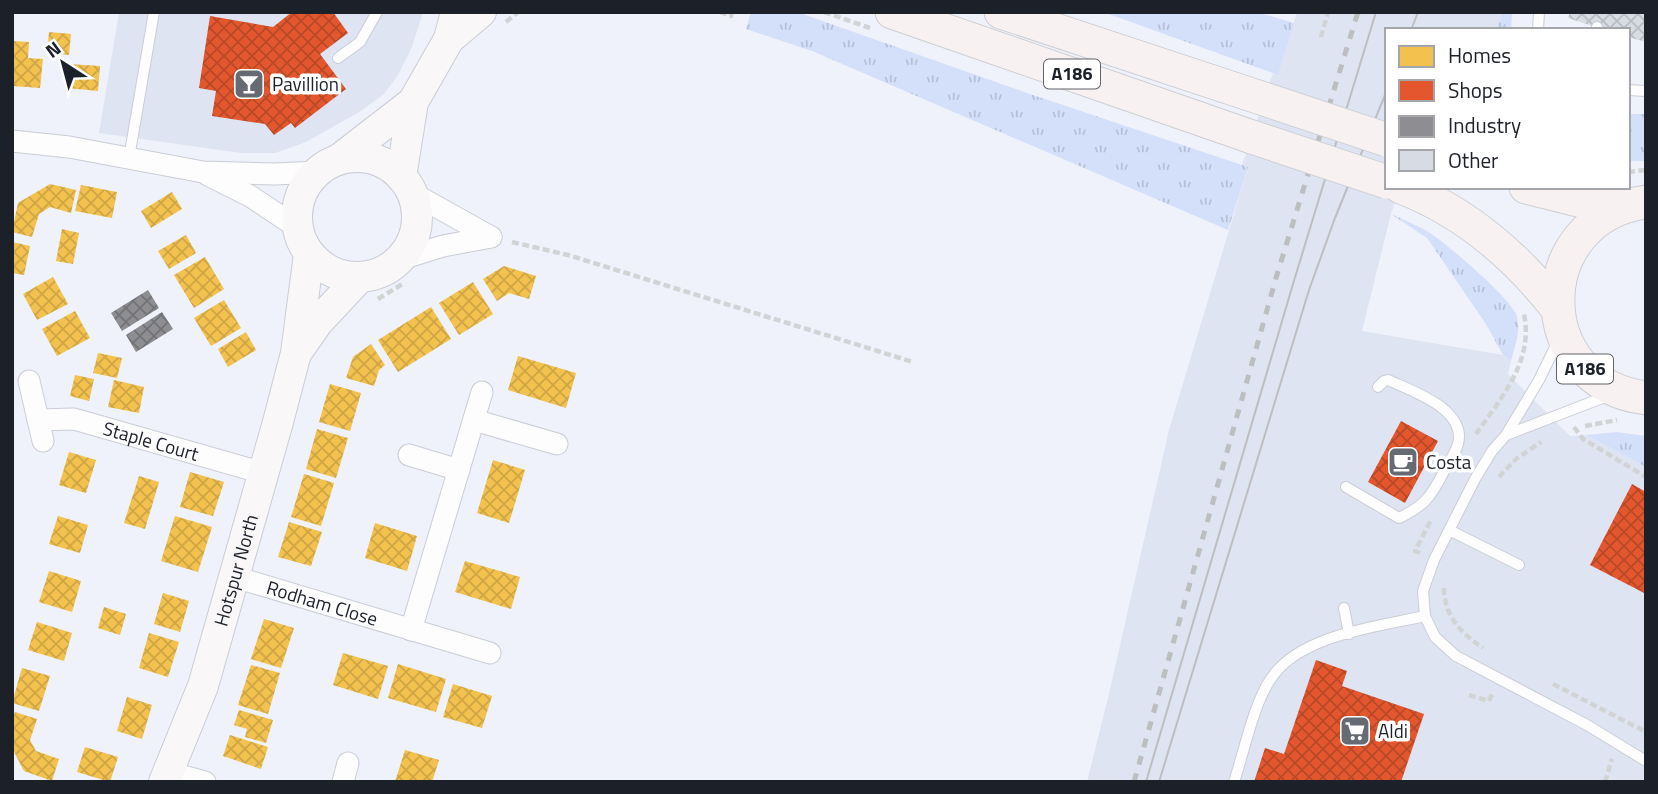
<svg xmlns="http://www.w3.org/2000/svg" width="1658" height="794" font-family="'Titillium Web',sans-serif">
<style>
.built{fill:#dfe4f2}
.grass{fill:url(#grass-tufts)}
.homes{fill:url(#homes-cross-hatch)}
.shops{fill:url(#shops-cross-hatch)}
.industry{fill:url(#industry-cross-hatch)}
.building{fill:url(#building-cross-hatch)}
.lines{fill:none;stroke-linecap:round;stroke-linejoin:round}
.lane-casing{stroke:#cacdd5;stroke-width:12}
.street-casing{stroke:#cacdd5;stroke-width:23}
.secondary-casing{stroke:#cacdd5;stroke-width:32}
.primary-casing{stroke:#ccced2;stroke-width:35}
.path{stroke:#d2d3d5;stroke-width:4.5;stroke-dasharray:7 3.5;stroke-linecap:butt}
.lane{stroke:#fdfdfe;stroke-width:10}
.street{stroke:#fdfdfe;stroke-width:21}
.secondary{stroke:#f9f7f8;stroke-width:30}
.primary{stroke:#f7f1f2;stroke-width:33}
.tram{stroke:#bdbec0;stroke-width:2}
.rail{stroke:#bdbec0;stroke-width:5;stroke-dasharray:9 9;stroke-linecap:butt}
.primary-bridge-casing{stroke:#ccced2;stroke-width:35;stroke-linecap:butt}
.primary-bridge{stroke:#f7f1f2;stroke-width:33}
.labels{text-anchor:middle;stroke-width:7;stroke-linejoin:round;paint-order:stroke}
.shield{fill:#fff;stroke:#606368;stroke-width:2}
.shield-label{font-size:18px;font-weight:bold;fill:#1c2028}
.poi-label{font-size:19px;fill:#1c2028;stroke:#fff;text-anchor:start}
.street-label{font-size:19px;fill:#1c2028;stroke:#fff}
</style>
<defs>
<pattern id="grass-tufts" width="24" height="20" patternUnits="userSpaceOnUse" patternTransform="scale(1.75)"><rect width="24" height="20" fill="#d4dffa"/><path d="M3 7l-1-3M5 7V3M7 7l1-3M15 17l-1-3M17 17v-4M19 17l1-3" fill="none" stroke="#b5bfd6"/></pattern>
<pattern id="homes-cross-hatch" width="8" height="8" patternUnits="userSpaceOnUse" patternTransform="scale(1.75)"><rect width="8" height="8" fill="#f2c14e"/><path d="M0 0l8 8M0 8l8-8" fill="none" stroke="#cfa644"/></pattern>
<pattern id="shops-cross-hatch" width="8" height="8" patternUnits="userSpaceOnUse" patternTransform="scale(1.75)"><rect width="8" height="8" fill="#e4572e"/><path d="M0 0l8 8M0 8l8-8" fill="none" stroke="#b84827"/></pattern>
<pattern id="industry-cross-hatch" width="8" height="8" patternUnits="userSpaceOnUse" patternTransform="scale(1.75)"><rect width="8" height="8" fill="#8d8d92"/><path d="M0 0l8 8M0 8l8-8" fill="none" stroke="#727377"/></pattern>
<pattern id="building-cross-hatch" width="8" height="8" patternUnits="userSpaceOnUse" patternTransform="scale(1.75)"><rect width="8" height="8" fill="#d7dbe3"/><path d="M0 0l8 8M0 8l8-8" fill="none" stroke="#b8bcc3"/></pattern>
</defs>
<rect width="100%" height="100%" fill="#eff2fa"/>
<!-- built -->
<path class="built" d="M119 12H423L412 47 398 75 384 94 361 111 306 142 275 153H241L99 133Z
M1297 12H1503L1496 30H1387V187H1400L1391 214 1362 331 1503 355 1511 361 1508 374 1570 436 1586 435 1646 467V782H1087L1108 698 1169 430 1248 167 1242 165 1273 73 1278 74Z"/>
<!-- grass -->
<path class="grass" d="M751 12H797L1030 94 1248 167 1228 230 812 51 746 29Z
M1103 12H1257L1294 23 1278 75Z
M1503 12H1512L1511 30H1496Z
M1628 114H1646V161H1628Z
M1391 214C1402 219 1414 224 1425 230 1442 239 1509 297 1516 314 1522 329 1515 345 1511 361L1503 355 1486 324 1427 238Z
M1617 432 1646 436V467L1586 435Z"/>
<!-- homes -->
<path class="homes" d="M49 32 71 34 69 55 47 53Z
M12 41 29 42 28 58 43 59 40 88 12 86Z
M69 64 100 66 98 91 67 88Z
M50 184 76 190 71 213 50 207 39 214 32 237 12 232 18 203Z
M81 185 117 192 112 218 75 211Z
M172 192 182 209 151 228 141 211Z
M62 229 79 233 73 264 56 261Z
M186 235 196 253 169 269 158 251Z
M12 242 30 246 24 275 12 273Z
M205 257 224 289 194 308 174 275Z
M504 266 536 276 529 299 509 293 497 301 483 279Z
M53 277 68 304 37 320 23 294Z
M473 282 493 314 459 335 439 303Z
M224 300 241 328 211 346 194 318Z
M431 307 451 339 398 372 378 340Z
M75 311 90 338 57 356 42 329Z
M246 332 256 350 228 367 218 349Z
M371 344 385 365 379 370 374 386 346 378 353 357Z
M98 353 122 358 117 378 93 373Z
M518 356 576 373 566 408 508 390Z
M75 375 94 379 89 401 70 396Z
M114 380 144 387 139 413 108 407Z
M330 384 361 393 350 431 319 422Z
M317 429 348 438 336 478 306 469Z
M69 452 96 460 86 493 59 485Z
M493 460 525 470 509 523 477 513Z
M190 472 224 482 213 516 180 507Z
M304 474 334 483 321 526 291 517Z
M139 476 159 482 145 529 124 523Z
M58 516 88 525 80 553 49 544Z
M175 516 212 527 198 572 161 561Z
M289 522 322 532 311 566 278 557Z
M375 523 417 536 407 571 365 558Z
M465 561 520 577 511 609 455 592Z
M49 571 81 581 72 612 39 602Z
M163 593 189 601 180 632 154 624Z
M104 607 126 614 120 635 98 628Z
M264 619 294 628 281 668 251 659Z
M37 622 72 633 64 661 28 650Z
M149 633 179 642 168 677 139 668Z
M343 653 388 666 378 699 333 685Z
M398 664 446 679 436 712 388 698Z
M251 665 280 673 268 714 238 705Z
M22 668 50 676 39 711 12 703Z
M453 684 492 696 482 728 443 717Z
M127 697 152 705 142 739 117 731Z
M239 710 273 720 266 743 245 737 247 729 234 725Z
M15 712 37 719 30 740 36 751 59 759 52 781 24 771 12 748V721Z
M230 735 268 747 261 769 223 756Z
M85 747 118 757 110 782 77 772Z
M405 750 439 760 432 782H395Z"/>
<!-- shops -->
<path class="shops" d="M292 12H333L348 33 320 54 346 89 295 128 291 123 274 135 265 124 212 116 216 91 199 88 210 16 273 27Z
M1401 421 1438 441 1405 503 1368 482Z
M1632 484 1646 492V594L1590 565Z
M1316 660 1347 671 1342 686 1424 714 1401 782H1254L1265 748 1284 754Z"/>
<!-- industry -->
<path class="industry" d="M148 290 159 308 122 331 111 313Z
M162 312 173 329 136 352 126 335Z"/>
<!-- building -->
<path class="building" d="M1570 12H1646V42L1628 37V30H1605L1568 18Z"/>
<g class="lines">
<!-- lane casing -->
<g class="lane-casing">
<path id="lane" d="M1538 30 1539 12
M1596 30 1597 27
M338 58 360 42 377 12
M1628 90 1646 91
M129 158 154 12
M1559 339 1539 380 1506 435 1492 451 1475 479 1434 560 1423 591 1425 616 1435 637 1456 656 1587 725 1646 761
M1506 435 1610 395
M1346 487 1399 518C1424 506 1431 497 1443 473 1448 464 1455 454 1458 444 1467 409 1412 391 1388 380L1384 381 1378 387
M1449 530 1519 565
M1344 608 1349 634
M1234 782C1244 752 1253 706 1270 680 1298 635 1376 627 1425 616"/>
</g>
<!-- street casing -->
<g class="street-casing">
<g id="street">
<path d="M12 141 69 147 203 172 275 174 317 172"/>
<path d="M208 175 250 196 298 228"/>
<path d="M412 193 491 237"/>
<path d="M398 260 443 246 491 237"/>
<path d="M29 381 43 441"/>
<path id="s1" d="M38 420 74 419 263 473"/>
<path d="M474 420 557 444"/>
<path d="M409 455 459 470"/>
<path id="s2" d="M235 577 490 653"/>
<path d="M411 630 482 392"/>
<path d="M169 772 205 782"/>
<path d="M343 782 348 763"/>
</g>
</g>
<!-- secondary casing -->
<g class="secondary-casing">
<g id="secondary">
<path d="M449 39 481 12"/>
<circle cx="357" cy="217" r="60"/>
<path d="M338 160 413 102"/>
<path d="M401 177 413 102 449 39 456 12"/>
<path d="M297 352 318 322 360 277"/>
<path id="s3" d="M164 782 203 686 278 422 296 353 309 254"/>
</g>
</g>
<!-- primary casing -->
<g class="primary-casing">
<path id="primary" d="M892 12 1252 137
M1001 12 1264 99
M1401 187C1464 211 1516 256 1557 308
M1526 187 1582 201 1624 207
M1646 202C1529 218 1528 383 1646 398"/>
</g>
<!-- path -->
<path class="path" d="M720 12 731 16 732 12
M824 12 870 28
M506 22 518 12
M1321 37 1328 12
M1628 172 1646 170
M512 242 568 255 913 362
M378 299 404 283
M1585 426 1617 420
M1574 427 1583 439 1646 477
M1476 434C1501 398 1534 361 1524 314
M1499 477 1516 459 1541 442
M1420 553 1415 551 1431 520
M1444 588C1444 616 1461 633 1483 648
M1553 684 1646 732
M1469 695 1489 701 1492 694
M1605 782 1612 759"/>
<!-- lane -->
<use href="#lane" class="lane"/>
<!-- street -->
<use href="#street" class="street"/>
<!-- secondary -->
<use href="#secondary" class="secondary"/>
<!-- primary -->
<use href="#primary" class="primary"/>
<!-- tram -->
<path class="tram" d="M1411 30 1418 12
M1146 782 1293 284 1376 12
M1159 782 1309 290 1335 218 1387 90"/>
<!-- rail -->
<path class="rail" d="M1134 782 1276 278 1358 12"/>
<!-- primary-bridge casing -->
<g class="primary-bridge-casing">
<path id="primary-bridge" d="M1264 99 1387 140
M1252 137 1387 182"/>
</g>
<!-- primary-bridge -->
<use href="#primary-bridge" class="primary-bridge"/>
</g>
<!-- icons -->
<defs>
<g id="bar-square" transform="scale(1.575)"><rect x="-9" y="-9" width="18" height="18" rx="4" fill="#666a72" stroke="#fff"/><path d="M-6-5H6L.8 .8V4.5H3.5V6h-7V4.5H-.8V.8Z" fill="#fff"/></g>
<g id="cafe-square" transform="scale(1.575)"><rect x="-9" y="-9" width="18" height="18" rx="4" fill="#666a72" stroke="#fff"/><path d="M-5.5-4.5H6V0H3Q3 3.5 0 3.5H-2.5Q-5.5 3.5-5.5 0ZM3-3.2v2h1.7v-2ZM-6 4.5H4V6H-6Z" fill="#fff"/></g>
<g id="supermarket-square" transform="scale(1.575)"><rect x="-9" y="-9" width="18" height="18" rx="4" fill="#666a72" stroke="#fff"/><path d="M-6-5.5h2.5l.6 2H6L4.5 2H-2.5L-4.4-4H-6ZM-1.5 3.2a1.3 1.3 0 1 0 .1 0ZM3 3.2a1.3 1.3 0 1 0 .1 0Z" fill="#fff"/></g>
</defs>
<g fill-rule="evenodd">
<use href="#bar-square" x="249" y="84"/>
<use href="#cafe-square" x="1403" y="462"/>
<use href="#supermarket-square" x="1355" y="731"/>
</g>
<g class="labels">
<!-- shield labels -->
<g class="shield">
<rect x="1044" y="59.5" width="56" height="29" rx="5"/>
<rect x="1557" y="354.5" width="56" height="29" rx="5"/>
</g>
<g class="shield-label">
<text x="1072" y="80">A186</text>
<text x="1585" y="375">A186</text>
</g>
<!-- poi labels -->
<g class="poi-label">
<text x="272" y="91">Pavillion</text>
<text x="1426" y="469">Costa</text>
<text x="1378" y="738">Aldi</text>
</g>
<!-- street labels -->
<g class="street-label">
<text dy="7" stroke="none"><textPath href="#s1" startOffset="116">Staple Court</textPath></text>
<text dy="7" stroke="none"><textPath href="#s3" startOffset="224">Hotspur North</textPath></text>
<text dy="7" stroke="none"><textPath href="#s2" startOffset="91">Rodham Close</textPath></text>
</g>
</g>
<!-- border -->
<rect width="1658" height="794" fill="none" stroke="#1c2028" stroke-width="28"/>
<!-- legend -->
<rect x="1385" y="28" width="245" height="161" fill="#ffffff" stroke="#a4a6a9" stroke-width="2"/>
<rect x="1399" y="46" width="35" height="21" fill="#f2c14e" stroke="#a4a6a9" stroke-width="2"/>
<text x="1448" y="63" font-size="21" fill="#1c2028">Homes</text>
<rect x="1399" y="80" width="35" height="21" fill="#e4572e" stroke="#a4a6a9" stroke-width="2"/>
<text x="1448" y="98" font-size="21" fill="#1c2028">Shops</text>
<rect x="1399" y="116" width="35" height="21" fill="#8d8d92" stroke="#a4a6a9" stroke-width="2"/>
<text x="1448" y="133" font-size="21" fill="#1c2028">Industry</text>
<rect x="1399" y="150" width="35" height="21" fill="#d7dbe3" stroke="#a4a6a9" stroke-width="2"/>
<text x="1448" y="168" font-size="21" fill="#1c2028">Other</text>
<!-- north arrow -->
<g transform="translate(63 63) rotate(324)" stroke="#ffffff" stroke-width="5" paint-order="stroke">
<path d="M0-5L12 26L0 18L-12 26Z" fill="#1c2028"/>
<text y="-10" font-size="19" font-weight="bold" text-anchor="middle" fill="#1c2028">N</text>
</g>
</svg>
